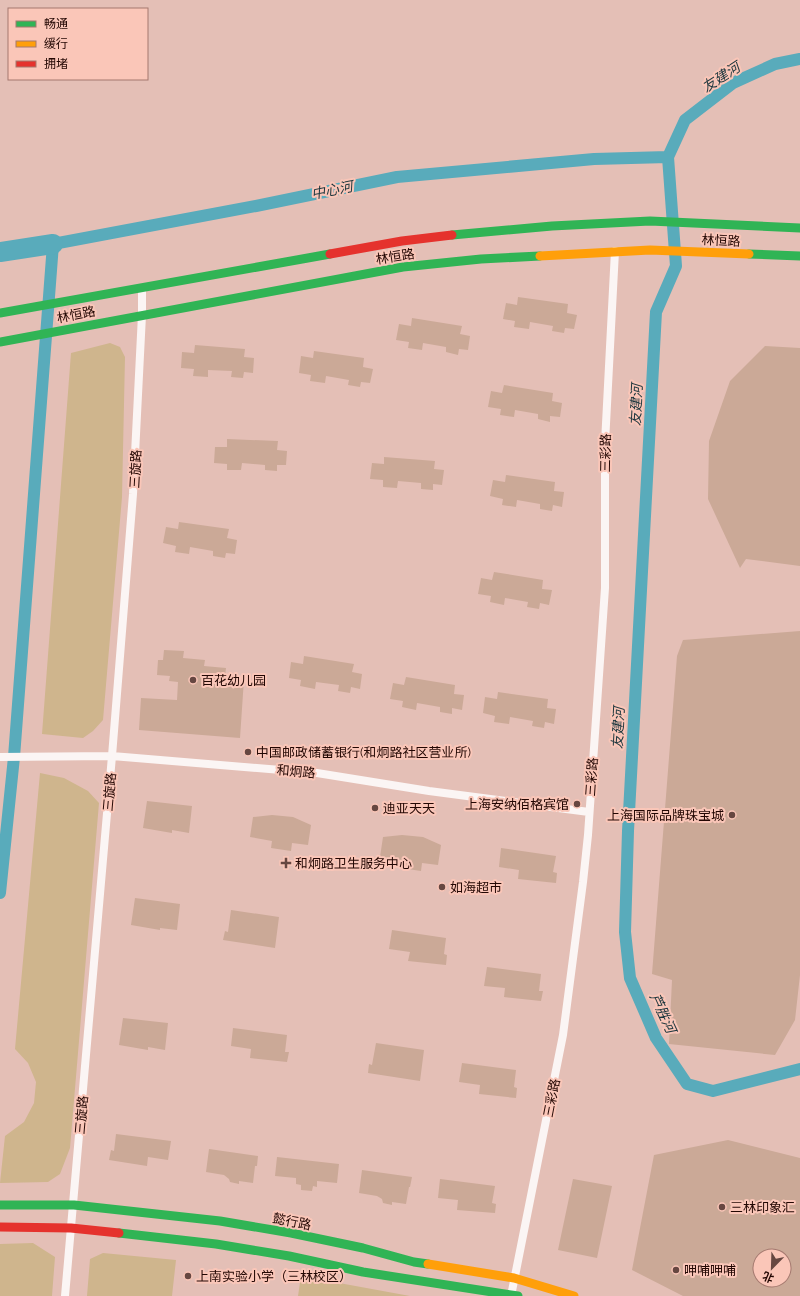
<svg xmlns="http://www.w3.org/2000/svg" width="800" height="1296" font-family="Raleway,'Noto Sans SC',sans-serif">
<style>
.green{fill:#cfb58d}
.lines{fill:none;stroke-linecap:round;stroke-linejoin:round}
.canal{stroke:#59abbb;stroke-width:12}
.river{stroke:#59abbb;stroke-width:20}
.building{fill:#cba997;fill-rule:evenodd}
.street{stroke:#fbf5f4;stroke-width:8}
.fast{stroke:#30b455;stroke-width:9}
.slow{stroke:#ff9f0a;stroke-width:9}
.jam{stroke:#e5322d;stroke-width:9}
.poi-dot{fill:#664741;stroke:#fac6b8;stroke-width:1.5}
.labels{text-anchor:middle;stroke-width:4;stroke-linejoin:round;paint-order:stroke}
.street-label{font-size:13px;fill:#220602;stroke:#fac6b8}
.poi-label{font-size:13px;fill:#220602;stroke:#fac6b8;text-anchor:start}
.water-label{font-size:14px;font-style:italic;fill:#1c363d;stroke:#fac6b8}
</style>
<rect width="100%" height="100%" fill="#e4bfb6"/>
<!-- green -->
<path class="green" d="M110 343 120 347 125 357 122 497 103 720 93 731 83 738 42 734 71 353Z
M40 773 64 778 88 791 99 803 70 1148 60 1174 48 1182 0 1183 5 1136 24 1122 34 1103 36 1082 28 1063 15 1049Z
M33 1243 55 1257 52 1296H0V1244Z
M103 1253 176 1260 172 1296H87L90 1259Z
M301 1276 410 1296H298Z"/>
<g class="lines">
<!-- canal -->
<path class="canal" d="M800 59 775 64 733 83 685 120 668 157 676 266 656 312 628 831 625 932 630 978 656 1038 687 1084 713 1091 800 1069
M0 893 14 757 53 244 256 206 397 177 594 159 668 157"/>
<!-- river -->
<path class="river" d="M0 252 53 244"/>
</g>
<!-- building -->
<path class="building" d="M518 297 568 304 567 313 577 315 574 329 565 328 564 333 552 331 553 326 530 322 529 329 514 327 515 321 503 319 506 303 517 305Z
M412 318 462 326 460 334 470 336 468 350 459 349 458 355 446 352V347L423 343 422 350 408 348 409 342 396 340 399 324 411 326Z
M195 345 245 349 244 357 254 358 253 373 244 372 243 378 231 377 232 371 208 370V377L193 376 194 369 181 368 182 352 194 353Z
M765 346 800 348V566L746 559 740 568 708 499 709 441 730 381Z
M314 351 364 358 363 367 373 369 370 383 361 382 360 387 348 385 349 380 326 376 325 383 310 381 311 375 299 373 301 356 313 358Z
M504 385 553 393 552 401 562 403 560 417 550 416V422L538 419V414L515 410 514 417 500 415 501 409 488 407 491 391 502 393Z
M227 439 278 441 277 450 287 451 286 465H277V471L265 470V465L242 463 241 470H227V464L214 463 215 447H227Z
M384 457 435 461 434 469 444 470 442 485 433 484V490L421 489V483L398 481 397 488 383 487V480L370 479 372 463 384 464Z
M506 475 555 482 554 491 564 492 562 507 553 505 552 511 540 509V504L517 500 516 507 502 505 503 499 490 496 493 480 505 482Z
M179 522 229 529 227 538 237 540 235 554 226 553 225 558 213 556V551L190 547 189 554 175 552 176 546 163 543 166 527 178 529Z
M494 572 543 580 542 589 552 590 549 605 540 603 539 609 527 607 528 602 505 598 504 605 490 602 491 596 478 594 481 578 492 580Z
M800 631V975L795 1020 775 1055 669 1044 672 980 652 974 677 656 683 640Z
M164 650 184 651 183 658 205 660 204 666 226 668 225 677 244 679 240 738 139 730 141 698 177 700 178 682 169 681 170 676 157 675 158 660H163Z
M304 656 354 664 352 672 362 674 360 689 351 687 350 693 338 691 339 685 316 682 315 689 300 686 301 680 289 678 291 662 303 664Z
M406 677 455 685 454 694 464 695 462 710 452 708V714L440 712V707L417 703 416 710 402 707 403 701 390 699 393 683 404 685Z
M498 692 548 699 547 708 556 709 554 724 545 722 544 728 532 726 533 721 510 717 509 724 494 722 495 716 483 713 485 697 497 699Z
M147 801 192 806 189 833 172 830V833L143 828Z
M272 815 293 817 311 825 308 845 292 843 291 851 271 848 272 841 250 837 253 817Z
M402 835 423 837 441 845 438 865 422 863 421 871 401 868 402 861 380 857 383 837Z
M501 848 556 856 553 872 557 873 556 883 518 879 519 870 499 867Z
M135 898 180 904 177 930 160 928V930L131 925Z
M231 910 279 917 275 948 223 940 225 931 228 932Z
M392 930 446 938 444 954 447 955 446 965 408 961 410 952 389 949Z
M487 967 541 974 539 991H543L541 1001 504 997 505 988 484 986Z
M123 1018 168 1023 165 1050 148 1047V1050L119 1045Z
M233 1028 287 1035 285 1052H289L287 1062 250 1058 251 1049 231 1046Z
M376 1043 424 1050 420 1081 368 1073 369 1064 372 1065Z
M462 1063 516 1070 514 1087 517 1088 516 1098 479 1094 480 1085 459 1082Z
M116 1134 171 1141 168 1160 148 1157 147 1166 109 1160 111 1150 114 1151Z
M728 1140 800 1158V1296H683L632 1270 654 1155ZM760 1256H784V1280H760Z
M209 1149 258 1156 257 1166H255L253 1183 239 1181V1184L230 1182 229 1179 224 1175 206 1172Z
M277 1157 339 1164 337 1183 317 1181V1187L313 1186 312 1191 301 1190V1185L296 1184V1178L275 1176Z
M362 1170 412 1177 410 1187H409L406 1204 392 1202V1205L383 1203 382 1199 377 1196 359 1193Z
M440 1179 495 1186 492 1203 496 1204 495 1213 457 1210 458 1200 438 1198Z
M573 1179 612 1186 597 1258 558 1250Z"/>
<g class="lines">
<!-- street -->
<path class="street" d="M0 757 112 756 317 773 429 791 589 812
M65 1296 112 756 133 494 142 315V288
M511 1296 563 1035 583 882 588 835 605 588V443L615 251"/>
<!-- fast -->
<path class="fast" d="M452 235 552 226 650 221 800 228
M749 254 800 256
M0 313 330 254
M0 342 403 267 481 259 540 256
M0 1205H74L220 1221 291 1233 363 1248 414 1262 428 1264
M119 1233 216 1244 289 1256 363 1272 518 1296"/>
<!-- slow -->
<path class="slow" d="M540 256 650 250 749 254
M428 1264 514 1278 574 1296"/>
<!-- jam -->
<path class="jam" d="M330 254 402 241 452 235
M0 1227 71 1228 119 1233"/>
</g>
<!-- markers -->
<g class="poi-dot">
<circle cx="193" cy="680" r="4"/>
<circle cx="248" cy="752" r="4"/>
<circle cx="577" cy="804" r="4"/>
<circle cx="375" cy="808" r="4"/>
<circle cx="732" cy="815" r="4"/>
<path d="M284 857h4v4h4v4h-4v4h-4v-4h-4v-4h4z"/>
<circle cx="442" cy="887" r="4"/>
<circle cx="722" cy="1207" r="4"/>
<circle cx="676" cy="1270" r="4"/>
<circle cx="188" cy="1276" r="4"/>
</g>
<g class="labels">
<!-- street labels -->
<g class="street-label">
<text transform="translate(721 240) rotate(3)" y="5">林恒路</text>
<text transform="translate(395 256) rotate(-9)" y="5">林恒路</text>
<text transform="translate(76 314) rotate(-11)" y="5">林恒路</text>
<text transform="translate(605 453) rotate(-89)" y="5">三彩路</text>
<text transform="translate(135 469) rotate(-87)" y="5">三旋路</text>
<text transform="translate(296 771) rotate(5)" y="5">和炯路</text>
<text transform="translate(591 777) rotate(-86)" y="5">三彩路</text>
<text transform="translate(109 792) rotate(-85)" y="5">三旋路</text>
<text transform="translate(551 1098) rotate(-79)" y="5">三彩路</text>
<text transform="translate(81 1115) rotate(-85)" y="5">三旋路</text>
<text transform="translate(292 1221) rotate(11)" y="5">懿行路</text>
</g>
<!-- poi labels -->
<g class="poi-label">
<text x="201" y="685">百花幼儿园</text>
<text x="256" y="757">中国邮政储蓄银行(和炯路社区营业所)</text>
<text x="569" y="809" text-anchor="end">上海安纳佰格宾馆</text>
<text x="383" y="813">迪亚天天</text>
<text x="724" y="820" text-anchor="end">上海国际品牌珠宝城</text>
<text x="295" y="868">和炯路卫生服务中心</text>
<text x="450" y="892">如海超市</text>
<text x="730" y="1212">三林印象汇</text>
<text x="684" y="1275">呷哺呷哺</text>
<text x="196" y="1281">上南实验小学（三林校区）</text>
</g>
<!-- water labels -->
<g class="water-label">
<text transform="translate(721 77) rotate(-33)" y="5">友建河</text>
<text transform="translate(332 190) rotate(-11)" y="5">中心河</text>
<text transform="translate(636 405) rotate(-87)" y="5">友建河</text>
<text transform="translate(618 728) rotate(-87)" y="5">友建河</text>
<text transform="translate(663 1013) rotate(65)" y="5">芦胜河</text>
</g>
</g>
<!-- legend -->
<rect x="8" y="8" width="140" height="72" fill="#fac6b8" stroke="#a4796f"/>
<rect x="16" y="21" width="20" height="6" fill="#30b455" stroke="#a4796f"/>
<text x="44" y="28" font-size="12" fill="#220602">畅通</text>
<rect x="16" y="41" width="20" height="6" fill="#ff9f0a" stroke="#a4796f"/>
<text x="44" y="48" font-size="12" fill="#220602">缓行</text>
<rect x="16" y="61" width="20" height="6" fill="#e5322d" stroke="#a4796f"/>
<text x="44" y="68" font-size="12" fill="#220602">拥堵</text>
<!-- north arrow -->
<g transform="translate(772 1268) rotate(203)"><circle r="19" fill="#fac6b8" stroke="#a4796f"/>
<path d="M0-3L7 15L0 10L-7 15Z" fill="#664741"/>
<text y="-6" font-size="11" font-weight="bold" text-anchor="middle" fill="#220602">北</text>
</g>
</svg>
